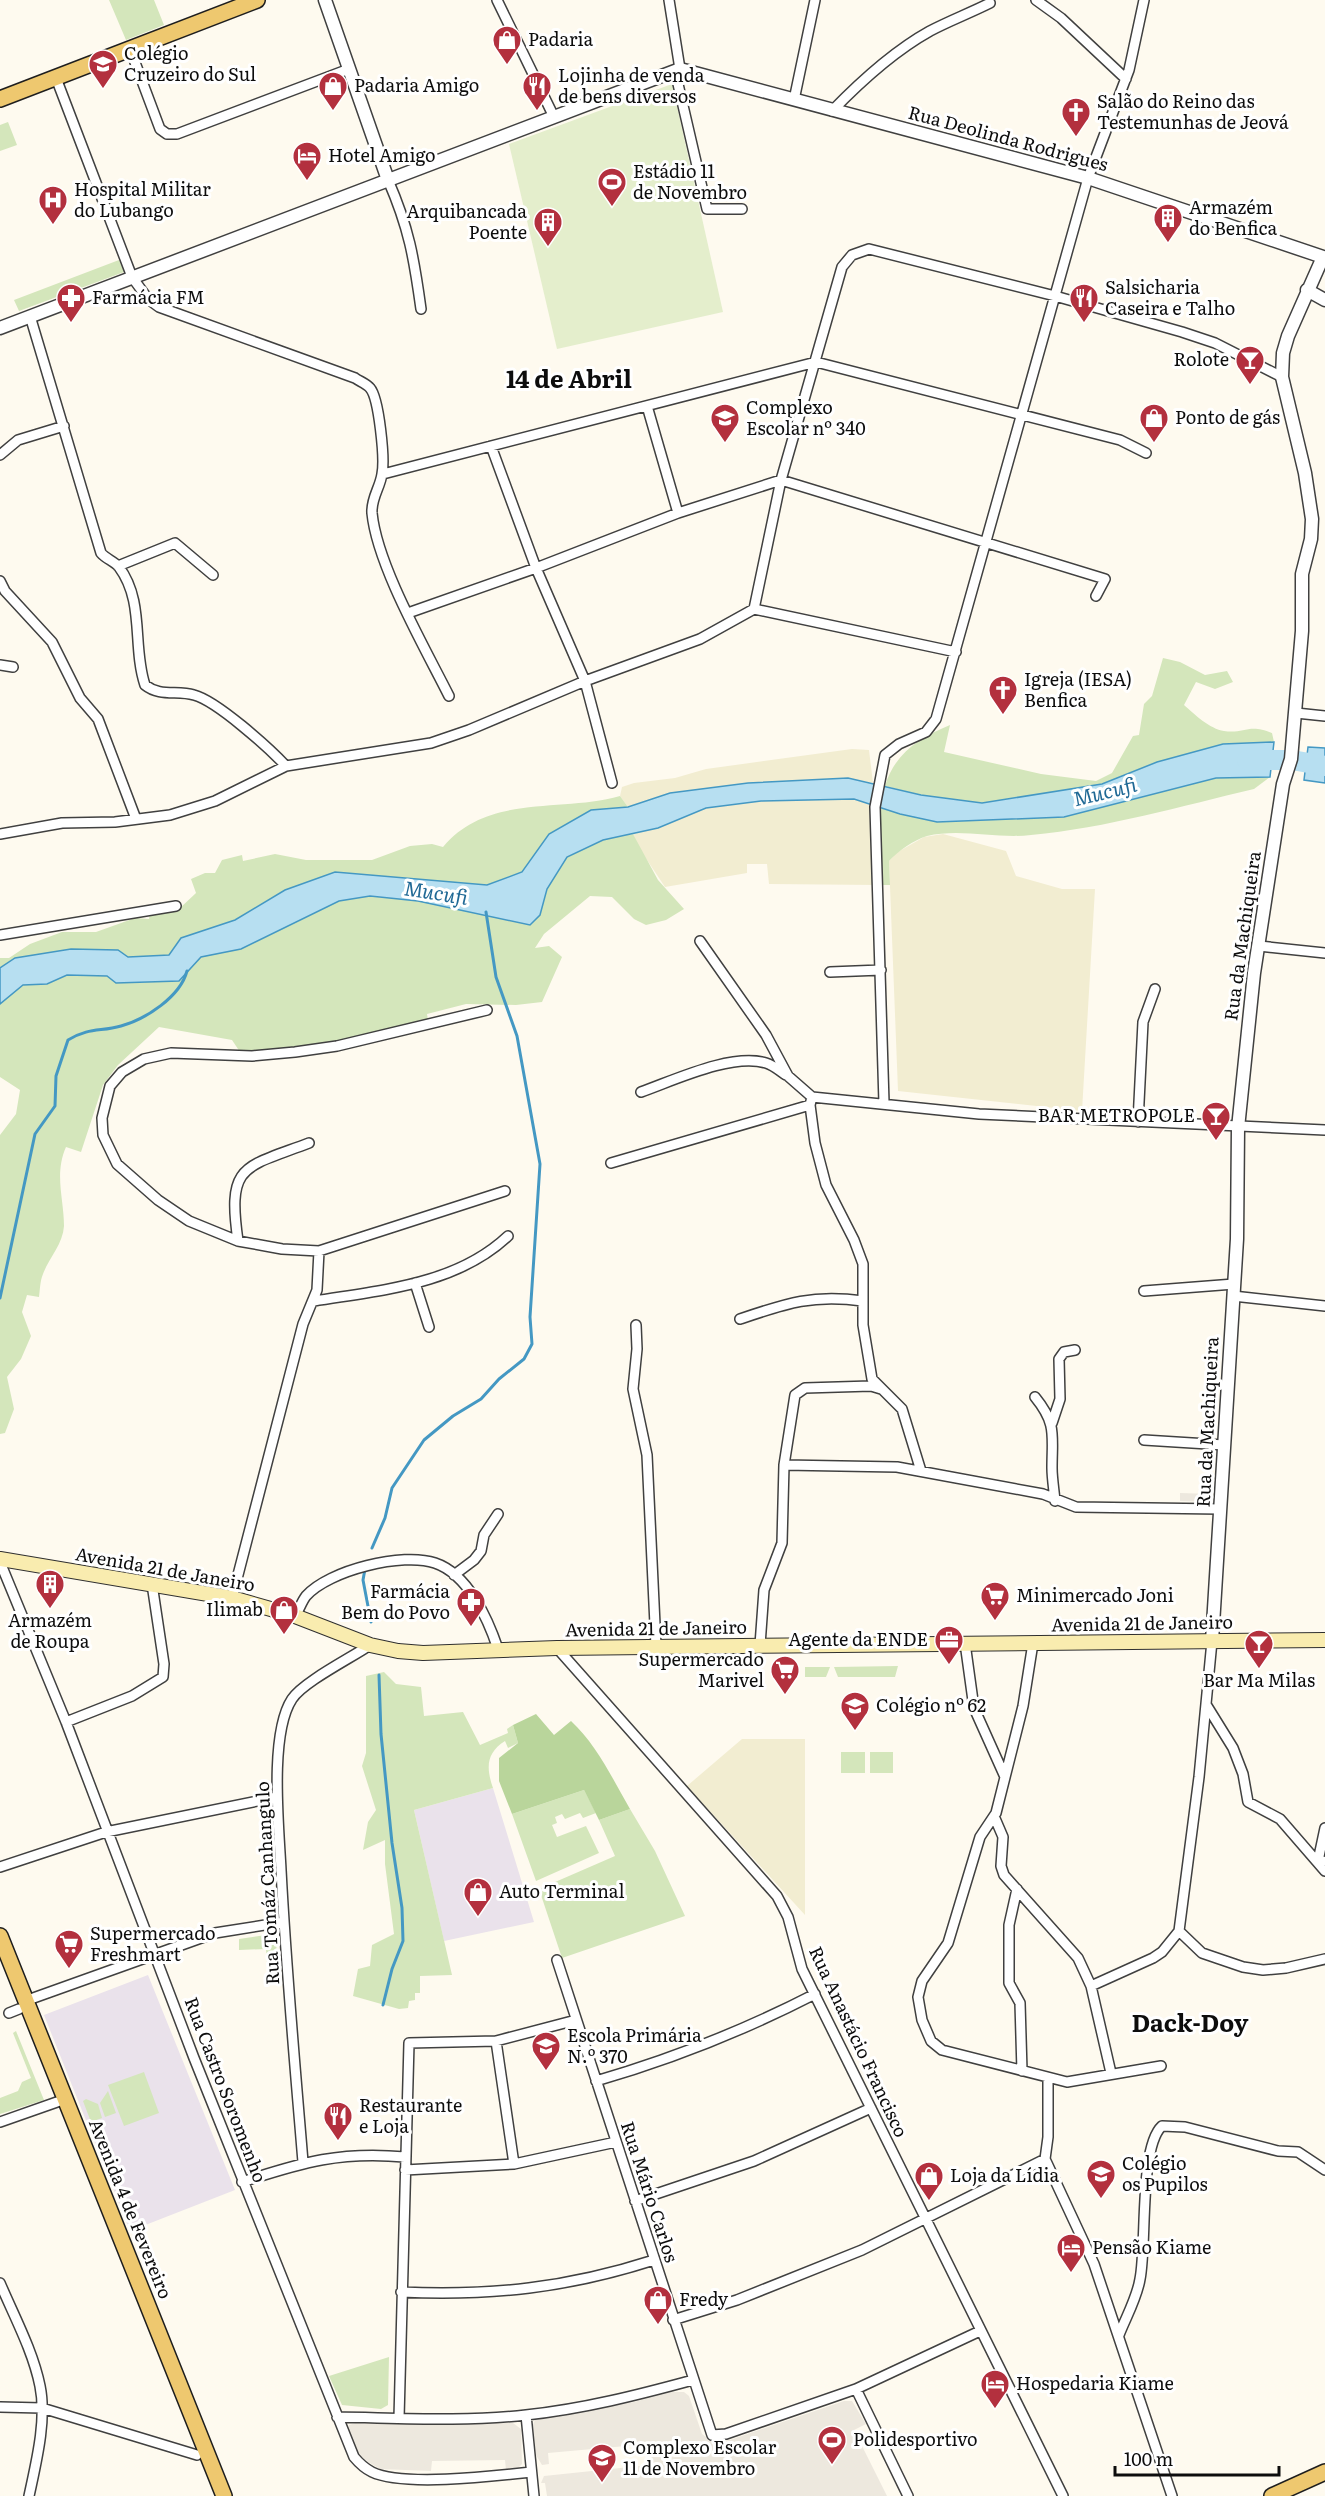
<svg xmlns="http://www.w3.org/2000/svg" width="1325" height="2496" font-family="Literata,serif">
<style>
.industrial{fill:#eae2eb}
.farmland{fill:#f2edd1}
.green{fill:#d4e6bb}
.forest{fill:#b9d59b}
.pitch{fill:#e4eecc}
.plaza{fill:#ede8de}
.water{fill:#b7dff1;stroke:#4498c3;stroke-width:1.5}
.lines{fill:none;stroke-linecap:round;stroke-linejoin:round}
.stream{stroke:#4498c3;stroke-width:3}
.river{stroke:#b7dff1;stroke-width:20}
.minor-casing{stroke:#404040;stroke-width:12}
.tertiary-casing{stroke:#404040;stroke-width:15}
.secondary-casing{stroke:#2f2f2f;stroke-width:16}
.primary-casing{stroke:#1e1e1e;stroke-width:18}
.minor{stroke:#fff;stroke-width:9}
.tertiary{stroke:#fff;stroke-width:12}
.secondary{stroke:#f9ecaf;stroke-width:14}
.primary{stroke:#eec86f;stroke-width:15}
.labels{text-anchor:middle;stroke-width:6;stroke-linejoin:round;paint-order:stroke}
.poi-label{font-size:18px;fill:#0d0d0d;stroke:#fff;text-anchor:start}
.street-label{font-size:18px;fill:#0d0d0d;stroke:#fff}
.water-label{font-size:20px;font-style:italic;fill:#206995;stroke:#fff}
.district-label{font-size:24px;font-weight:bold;fill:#0d0d0d;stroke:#fff}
</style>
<rect width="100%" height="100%" fill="#fefaef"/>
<!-- industrial -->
<path class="industrial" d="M493 1788 534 1922 444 1941 414 1810Z
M148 1975 235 2190 130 2231 44 2015Z"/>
<!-- farmland -->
<path class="farmland" d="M852 749 869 750 873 783 848 778 670 793 628 807 620 796 622 787 634 783 675 778 706 769Z
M854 799 875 807 878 885 769 884 767 864H747V873L665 887 639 848 633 834 658 828 706 808 761 801Z
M943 834 1006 851 1016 876 1062 889H1095L1082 1111 898 1091 889 861 896 853 924 837Z
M742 1739H805V1915L687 1786Z"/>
<!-- green -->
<path class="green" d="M109 0H154L164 25 126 40Z
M8 122 17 145 0 151V125Z
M119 260 124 272 19 311 14 300Z
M1163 658 1180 662 1205 675 1227 671 1233 682 1215 689 1196 682 1184 705C1194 714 1210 729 1224 731 1244 734 1249 723 1272 733L1274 742 1223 744 1157 762 1102 784 982 803 921 795 885 786C895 753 919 738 950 725L944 752 1041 774 1096 781 1112 773 1133 736 1139 735 1144 704 1152 696Z
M1270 777 1254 789C1181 806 1107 828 1031 835 997 839 960 828 927 836 914 840 898 851 889 861L890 885H878L875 807 937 822 1064 817 1216 778Z
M620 796 628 807 591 810 549 834 522 872 487 885 383 877 285 890 235 920 181 938 169 955 0 969V958H9L30 944 62 932H96L135 918 149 919 150 913 179 909 196 893 191 879 205 873H215L222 860 242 855 243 861 275 854 306 860H372L410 846 432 844 443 847C488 793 561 813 620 796Z
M633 834 658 880 684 909 666 920 646 925 634 919 612 897 590 896 544 934 535 948 549 946 562 957 542 1002 516 1005 466 1004 427 1014 428 1020 295 1052H240L232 1040 159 1027 118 1065 103 1085 81 1152 66 1147C54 1174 64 1199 64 1226 63 1244 49 1258 43 1274 40 1281 40 1290 39 1297L27 1295 22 1312 31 1336 21 1359 7 1377 14 1409 5 1433 0 1434V1135L16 1114 20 1090 0 1077V1004L23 985 47 984 67 975 107 976 116 983 179 981 200 957 241 949 339 901 370 896 418 901 530 925 540 915 547 889 567 857 603 839Z
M898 1666 895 1677H838L834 1667Z
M805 1667H830L826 1677H805Z
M384 1672 396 1684 421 1687 424 1716 463 1712 480 1745 508 1733 507 1729 513 1725 518 1743 508 1748 505 1741C486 1753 486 1768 493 1788L414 1810 452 1975 420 1976V1993H415V2000L409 2001 408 2008 399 2009 353 1996 358 1969 370 1966 372 1945 394 1934 385 1864V1840L363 1850 368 1822 376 1810 362 1766 366 1753V1676Z
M841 1752H865V1773H841Z
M870 1752H893V1773H870Z
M584 1790 596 1813 583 1818 580 1813 565 1819 562 1814 555 1817 557 1823 552 1825 557 1837 586 1826 599 1853 536 1881 512 1814Z
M630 1809 655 1851 685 1916 562 1958 539 1889 615 1856 599 1820Z
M266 1935 276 1940 278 1977 268 1978 266 1949 239 1950V1939Z
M16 2031 44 2100 0 2114V2098L18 2091 22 2082 31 2078 13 2033Z
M144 2072 159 2113 124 2126 108 2085Z
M108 2091 116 2113 105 2117 100 2103Z
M86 2099 98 2104 102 2118 91 2122 83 2101Z
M389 2357 388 2405 381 2409 342 2405 329 2376Z"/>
<!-- forest -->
<path class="forest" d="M536 1714 554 1735 571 1721C597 1745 612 1778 630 1809L599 1820 584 1790 512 1814 499 1781V1758L518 1743 513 1725Z"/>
<!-- pitch -->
<path class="pitch" d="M672 84 723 312 557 349 509 144Z"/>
<!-- plaza -->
<path class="plaza" d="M1180 1493 1212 1494V1502L1180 1501Z
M671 2392H684L689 2396 702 2434 713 2442 730 2440 844 2401H852L866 2424 854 2430 887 2496H547L545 2483H541L544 2476 649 2465 648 2456H638L637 2445 548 2453 549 2464 542 2465 536 2455 533 2425 535 2420 634 2402Z
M359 2422 513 2423 521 2429 522 2464 519 2467 506 2470 505 2460 432 2461 431 2471 380 2469 358 2456 348 2430 349 2425Z"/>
<!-- water -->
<path class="water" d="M1274 742 1270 777 1216 778 1064 817 937 822 900 814 854 799 761 801 706 808 658 828 603 840 567 857 547 889 540 915 530 925 418 901 370 896 339 901 241 949 201 957 179 981 116 983 107 976 67 975 47 984 23 985 0 1004V968L15 958 71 949 118 950 128 957 169 955 181 938 235 920 285 890 335 872 487 885 522 872 549 834 591 810 628 807 670 793 748 783 848 778 921 795 982 803 1102 784 1157 762 1223 744Z
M1308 747 1325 748V783L1304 780Z"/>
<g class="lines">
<!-- stream -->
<path class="stream" d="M0 1298 35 1134 55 1106 56 1076 68 1040C90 1027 100 1032 121 1026 146 1019 180 997 187 971
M372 1548 385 1518 392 1488 424 1440 453 1416 481 1399 499 1379 524 1359 532 1344 530 1317 540 1164 517 1036 496 977 486 912
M365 1569 363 1580 371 1622
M379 1675 381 1734 392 1843 402 1908 403 1941 392 1969 383 2005"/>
<!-- river -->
<path class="river" d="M1247 760H1292L1325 766"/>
<!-- minor casing -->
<g class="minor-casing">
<path id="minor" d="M497 0 554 117
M669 0 680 69 678 84 707 209H742
M1036 0 1061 18 1126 79
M130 49 160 129 167 134H177L349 69
M56 78 132 277 148 299 159 307 355 378C359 381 367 384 370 388 379 398 385 459 382 474 380 488 371 498 372 513 377 565 425 648 449 696
M794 100 815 0
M832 111C861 81 894 51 930 31 949 21 970 13 990 3
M388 180C409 228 414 258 421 309
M30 316 101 553C106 559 114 561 119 567 145 602 132 646 145 685 160 697 177 690 194 695 217 701 269 748 286 766
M647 406 678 513
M491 446 536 568 585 681 612 783
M0 455 18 440 64 426
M383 474 816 362 1120 440 1146 453
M118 566 175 543 213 575
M0 581 5 591 52 642 80 698 98 719 136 819
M408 613 536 568 678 513 781 480 1105 579 1096 596
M956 652 754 609 781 480 842 267 852 255 869 249 1055 296 1182 332 1215 343 1282 377
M0 665 13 667
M1296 713 1325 716
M0 834 62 823 115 822 170 815 215 801 286 766 431 743 469 730 585 681 700 639 754 609
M0 935 176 906
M700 941 766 1035 788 1076 812 1097 979 1114 1325 1130
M1259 946 1325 953
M830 972 881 970
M487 1010 337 1046 295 1052 252 1056 171 1053 144 1059 122 1072 110 1086 102 1118 103 1135 117 1164 158 1200 189 1221 238 1241 282 1249 319 1251 505 1191
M641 1092C675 1080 731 1053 766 1063 773 1065 780 1071 786 1075
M812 1097 810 1105 815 1143 826 1185 854 1240 863 1264V1325L872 1379 902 1409 921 1471
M884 1103 875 807 885 755 899 744 926 732 936 719 1088 178 1129 70 1144 0
M1138 1122 1143 1022 1155 989
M611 1163 810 1105
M238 1241C227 1164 243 1168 309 1143
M415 1283 429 1327
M1144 1291 1234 1284
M1233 1296 1325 1306
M314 1301C381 1290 456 1285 508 1236
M740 1319C787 1303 813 1294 863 1301
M636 1325 637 1349 633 1389 647 1455 656 1646
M1035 1397C1057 1424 1052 1435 1052 1468 1052 1478 1054 1490 1055 1501
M1052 1423 1060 1399 1059 1359 1064 1352 1075 1350
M1144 1440 1224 1445
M784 1465 897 1467 1043 1494 1076 1507 1220 1509
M0 1562 66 1722 194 2058 354 2457C359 2463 364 2468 372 2472 403 2487 495 2476 531 2472
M454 1575 474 1560 481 1551 484 1535 498 1514
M232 1598 303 1324 317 1290 319 1251
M295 1616C299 1610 302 1601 306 1596 329 1570 403 1552 435 1563 468 1574 488 1619 498 1649
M965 1643 974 1708 1005 1777
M1033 1643 1023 1706 996 1813 980 1837 948 1943 922 1981 918 1997 922 2020 931 2041 942 2050 1067 2082 1161 2066
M760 1645 764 1590 782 1543 784 1465 795 1395 805 1388 871 1386 881 1389
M557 1648 777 1896 788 1917 802 1969 1063 2496
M1207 1706 1233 1748 1243 1774 1248 1802 1280 1819 1325 1871
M66 1722 132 1696 163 1677 164 1664 152 1584
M994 1816 1003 1837 1001 1866 1004 1875 1078 1958 1091 1986 1111 2073
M1323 1861H1318L1325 1828
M0 1867 106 1832 277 1797
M1017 1889 1009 1925V1983L1020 2003 1022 2071
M1179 1931 1202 1953 1243 1967 1263 1970 1286 1968 1325 1959
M557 1960 712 2435 726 2434 856 2389
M1091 1986 1153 1958 1162 1952 1179 1931 1199 1777 1212 1641
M25 2001 215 1933 284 1922
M9 2013 19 2009
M496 2041 514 2164
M596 2081C672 2059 745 2030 815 1994
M0 2122 57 2102
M1045 2159 1048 2137V2078
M303 2162C295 2065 286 1968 281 1870 279 1828 269 1734 292 1699 303 1682 351 1658 370 1645
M405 2170 514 2164 616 2142
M242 2182C303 2162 341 2151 405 2157
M635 2201 754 2161 871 2108
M0 2283C14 2316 33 2351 40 2386 47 2420 36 2463 29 2496
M401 2292C492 2296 567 2288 654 2260
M673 2320 737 2300 862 2250 1045 2159 1094 2264 1172 2496
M1119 2335C1126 2317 1137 2298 1140 2279 1147 2245 1139 2147 1162 2126L1185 2127 1278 2151 1298 2152 1325 2170
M0 2407 42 2408 197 2455
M526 2415 534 2496
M337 2417C400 2418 464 2422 526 2415 583 2409 638 2395 693 2380
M399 2418 409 2043 496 2041 576 2020
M908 2496 856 2389 980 2331"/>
</g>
<!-- tertiary casing -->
<g class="tertiary-casing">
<path id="tertiary" d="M325 0 388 180
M1307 290 1325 300
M0 328 680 69 1088 178 1323 257 1288 336 1283 353 1282 377 1305 473 1312 519 1311 539 1302 574V631L1291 759 1283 784 1254 973 1238 1128 1237 1239 1212 1641"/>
</g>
<!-- secondary casing -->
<g class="secondary-casing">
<path id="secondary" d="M0 1559 232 1598 295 1616 370 1645 398 1651 423 1653 557 1648 1325 1640"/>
</g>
<!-- primary casing -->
<g class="primary-casing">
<path id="primary" d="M0 99 257 0
M0 1936 224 2496
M1272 2496 1325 2472"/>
</g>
<!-- minor -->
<use href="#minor" class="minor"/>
<!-- tertiary -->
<use href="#tertiary" class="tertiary"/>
<!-- secondary -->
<use href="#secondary" class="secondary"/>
<!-- primary -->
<use href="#primary" class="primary"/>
</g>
<!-- icons -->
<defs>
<g id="shop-pin" transform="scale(1.5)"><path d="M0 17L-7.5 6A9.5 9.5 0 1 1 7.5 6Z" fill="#b3303e" stroke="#fff"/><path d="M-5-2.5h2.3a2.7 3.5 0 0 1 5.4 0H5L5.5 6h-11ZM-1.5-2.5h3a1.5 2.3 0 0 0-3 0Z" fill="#fff"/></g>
<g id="school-pin" transform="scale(1.5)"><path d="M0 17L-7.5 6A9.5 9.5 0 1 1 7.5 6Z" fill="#b3303e" stroke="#fff"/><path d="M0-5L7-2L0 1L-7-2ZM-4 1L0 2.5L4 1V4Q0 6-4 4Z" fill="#fff"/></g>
<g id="restaurant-pin" transform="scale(1.5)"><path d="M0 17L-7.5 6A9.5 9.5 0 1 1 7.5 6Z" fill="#b3303e" stroke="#fff"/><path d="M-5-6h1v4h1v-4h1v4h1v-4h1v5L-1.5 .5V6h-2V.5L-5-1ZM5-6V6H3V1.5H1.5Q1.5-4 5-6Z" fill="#fff"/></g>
<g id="church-pin" transform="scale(1.5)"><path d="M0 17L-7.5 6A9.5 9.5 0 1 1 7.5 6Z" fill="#b3303e" stroke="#fff"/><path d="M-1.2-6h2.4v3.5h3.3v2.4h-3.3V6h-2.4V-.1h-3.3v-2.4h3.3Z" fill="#fff"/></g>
<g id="hotel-pin" transform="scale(1.5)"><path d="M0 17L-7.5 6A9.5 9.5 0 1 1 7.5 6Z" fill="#b3303e" stroke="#fff"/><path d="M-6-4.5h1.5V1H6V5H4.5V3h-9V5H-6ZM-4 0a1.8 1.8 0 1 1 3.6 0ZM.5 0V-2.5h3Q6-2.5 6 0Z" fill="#fff"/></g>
<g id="stadium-pin" transform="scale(1.5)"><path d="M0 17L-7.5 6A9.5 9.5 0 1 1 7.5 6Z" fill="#b3303e" stroke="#fff"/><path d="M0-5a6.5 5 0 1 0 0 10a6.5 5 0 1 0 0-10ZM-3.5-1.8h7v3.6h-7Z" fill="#fff"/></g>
<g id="hospital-pin" transform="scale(1.5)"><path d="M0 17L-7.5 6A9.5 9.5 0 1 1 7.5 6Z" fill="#b3303e" stroke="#fff"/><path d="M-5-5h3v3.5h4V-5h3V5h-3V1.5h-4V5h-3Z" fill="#fff"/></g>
<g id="building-pin" transform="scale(1.5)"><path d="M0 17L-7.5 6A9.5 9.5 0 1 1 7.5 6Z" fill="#b3303e" stroke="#fff"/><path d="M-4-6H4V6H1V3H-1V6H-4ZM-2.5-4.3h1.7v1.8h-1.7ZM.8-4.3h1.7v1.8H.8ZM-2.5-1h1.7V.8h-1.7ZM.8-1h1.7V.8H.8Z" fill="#fff"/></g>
<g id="pharmacy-pin" transform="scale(1.5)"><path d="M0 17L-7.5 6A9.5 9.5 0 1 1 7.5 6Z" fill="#b3303e" stroke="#fff"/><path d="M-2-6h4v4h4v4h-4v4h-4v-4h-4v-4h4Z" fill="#fff"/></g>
<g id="bar-pin" transform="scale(1.5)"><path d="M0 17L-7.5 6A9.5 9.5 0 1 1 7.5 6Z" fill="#b3303e" stroke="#fff"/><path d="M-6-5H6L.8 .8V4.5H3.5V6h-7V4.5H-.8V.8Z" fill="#fff"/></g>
<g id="supermarket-pin" transform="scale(1.5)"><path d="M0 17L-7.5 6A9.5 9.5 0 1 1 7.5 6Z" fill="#b3303e" stroke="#fff"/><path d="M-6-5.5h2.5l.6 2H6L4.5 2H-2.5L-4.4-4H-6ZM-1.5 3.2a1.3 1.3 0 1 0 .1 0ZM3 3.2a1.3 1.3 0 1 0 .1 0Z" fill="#fff"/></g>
<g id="office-pin" transform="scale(1.5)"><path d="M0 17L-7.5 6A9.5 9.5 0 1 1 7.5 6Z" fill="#b3303e" stroke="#fff"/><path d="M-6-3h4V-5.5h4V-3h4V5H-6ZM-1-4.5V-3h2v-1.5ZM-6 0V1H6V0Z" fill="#fff"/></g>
</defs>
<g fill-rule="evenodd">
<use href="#shop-pin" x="507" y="40"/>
<use href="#school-pin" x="103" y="64"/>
<use href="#shop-pin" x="333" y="86"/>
<use href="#restaurant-pin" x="537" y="86"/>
<use href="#church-pin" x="1076" y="112"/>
<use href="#hotel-pin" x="307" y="156"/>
<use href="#stadium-pin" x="612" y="182"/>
<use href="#hospital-pin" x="53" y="200"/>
<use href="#building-pin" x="1168" y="218"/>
<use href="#building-pin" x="548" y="222"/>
<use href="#pharmacy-pin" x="71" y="298"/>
<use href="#restaurant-pin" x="1084" y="298"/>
<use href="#bar-pin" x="1250" y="360"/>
<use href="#school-pin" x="725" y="418"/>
<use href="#shop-pin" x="1154" y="418"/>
<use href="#church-pin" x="1003" y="690"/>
<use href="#bar-pin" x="1216" y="1116"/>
<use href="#building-pin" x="50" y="1584"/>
<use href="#supermarket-pin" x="995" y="1596"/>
<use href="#pharmacy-pin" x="471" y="1602"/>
<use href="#shop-pin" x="284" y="1610"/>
<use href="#office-pin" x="949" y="1640"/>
<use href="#bar-pin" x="1259" y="1644"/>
<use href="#supermarket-pin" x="785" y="1670"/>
<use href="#school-pin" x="855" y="1706"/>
<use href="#shop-pin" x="478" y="1892"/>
<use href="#supermarket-pin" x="69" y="1944"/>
<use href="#school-pin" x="546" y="2046"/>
<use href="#restaurant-pin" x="338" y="2116"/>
<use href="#school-pin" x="1101" y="2174"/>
<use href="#shop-pin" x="929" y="2176"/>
<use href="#hotel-pin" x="1071" y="2248"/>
<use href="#shop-pin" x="658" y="2300"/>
<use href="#hotel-pin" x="995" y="2384"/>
<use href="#stadium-pin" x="832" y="2440"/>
<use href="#school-pin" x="602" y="2458"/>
</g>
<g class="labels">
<!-- poi labels -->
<g class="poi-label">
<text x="528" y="46">Padaria</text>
<text x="124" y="60">Colégio<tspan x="124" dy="21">Cruzeiro do Sul</tspan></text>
<text x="558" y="82">Lojinha de venda<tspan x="558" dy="21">de bens diversos</tspan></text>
<text x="354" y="92">Padaria Amigo</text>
<text x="1097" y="108">Salão do Reino das<tspan x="1097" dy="21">Testemunhas de Jeová</tspan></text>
<text x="328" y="162">Hotel Amigo</text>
<text x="633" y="178">Estádio 11<tspan x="633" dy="21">de Novembro</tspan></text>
<text x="74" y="196">Hospital Militar<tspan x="74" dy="21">do Lubango</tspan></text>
<text x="1189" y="214">Armazém<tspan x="1189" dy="21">do Benfica</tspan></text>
<text x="527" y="218" text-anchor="end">Arquibancada<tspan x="527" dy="21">Poente</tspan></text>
<text x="1105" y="294">Salsicharia<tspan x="1105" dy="21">Caseira e Talho</tspan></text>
<text x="92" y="304">Farmácia FM</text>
<text x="1229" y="366" text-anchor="end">Rolote</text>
<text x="746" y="414">Complexo<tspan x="746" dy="21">Escolar nº 340</tspan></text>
<text x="1175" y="424">Ponto de gás</text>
<text x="1024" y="686">Igreja (IESA)<tspan x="1024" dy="21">Benfica</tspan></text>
<text x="1195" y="1122" text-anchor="end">BAR METROPOLE</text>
<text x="450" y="1598" text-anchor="end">Farmácia<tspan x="450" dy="21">Bem do Povo</tspan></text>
<text x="1016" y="1602">Minimercado Joni</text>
<text x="263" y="1616" text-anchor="end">Ilimab</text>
<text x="50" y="1627" text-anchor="middle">Armazém<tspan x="50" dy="21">de Roupa</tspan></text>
<text x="928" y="1646" text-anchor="end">Agente da ENDE</text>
<text x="764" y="1666" text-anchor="end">Supermercado<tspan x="764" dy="21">Marivel</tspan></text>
<text x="1259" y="1687" text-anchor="middle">Bar Ma Milas</text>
<text x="876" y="1712">Colégio nº 62</text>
<text x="499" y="1898">Auto Terminal</text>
<text x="90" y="1940">Supermercado<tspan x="90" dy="21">Freshmart</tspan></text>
<text x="567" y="2042">Escola Primária<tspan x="567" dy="21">N.º 370</tspan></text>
<text x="359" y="2112">Restaurante<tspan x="359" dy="21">e Loja</tspan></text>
<text x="1122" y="2170">Colégio<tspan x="1122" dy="21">os Pupilos</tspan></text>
<text x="950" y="2182">Loja da Lídia</text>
<text x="1092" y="2254">Pensão Kiame</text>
<text x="679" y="2306">Fredy</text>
<text x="1016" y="2390">Hospedaria Kiame</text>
<text x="853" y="2446">Polidesportivo</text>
<text x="623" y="2454">Complexo Escolar<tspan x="623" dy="21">11 de Novembro</tspan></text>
</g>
<!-- street labels -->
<g class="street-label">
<text transform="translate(1008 139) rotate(15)" y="6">Rua Deolinda Rodrigues</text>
<text transform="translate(1243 936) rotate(-82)" y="6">Rua da Machiqueira</text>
<text transform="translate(1208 1422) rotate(-87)" y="6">Rua da Machiqueira</text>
<text transform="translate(165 1570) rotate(10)" y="6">Avenida 21 de Janeiro</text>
<text transform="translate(1142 1624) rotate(-1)" y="6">Avenida 21 de Janeiro</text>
<text transform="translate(656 1629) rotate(-1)" y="6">Avenida 21 de Janeiro</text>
<text transform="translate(268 1883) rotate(-93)" y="6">Rua Tomáz Canhangulo</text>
<text transform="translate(858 2042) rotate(65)" y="6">Rua Anastácio Francisco</text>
<text transform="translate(225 2090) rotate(69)" y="6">Rua Castro Soromenho</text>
<text transform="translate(649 2192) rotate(72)" y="6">Rua Mário Carlos</text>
<text transform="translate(130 2209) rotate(68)" y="6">Avenida 4 de Fevereiro</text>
</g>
<!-- water labels -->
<g class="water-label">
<text transform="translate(1105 792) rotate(-14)" y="7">Mucufi</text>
<text transform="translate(436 893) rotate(9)" y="7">Mucufi</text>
</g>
<!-- district labels -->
<g class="district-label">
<text x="569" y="388">14 de Abril</text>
<text x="1190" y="2032">Dack-Doy</text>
</g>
</g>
<!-- scale -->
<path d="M1115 2466v9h164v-9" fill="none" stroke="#0d0d0d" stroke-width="3"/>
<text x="1124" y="2466" font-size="18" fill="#0d0d0d" stroke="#ffffff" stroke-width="4.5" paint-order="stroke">100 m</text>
</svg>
